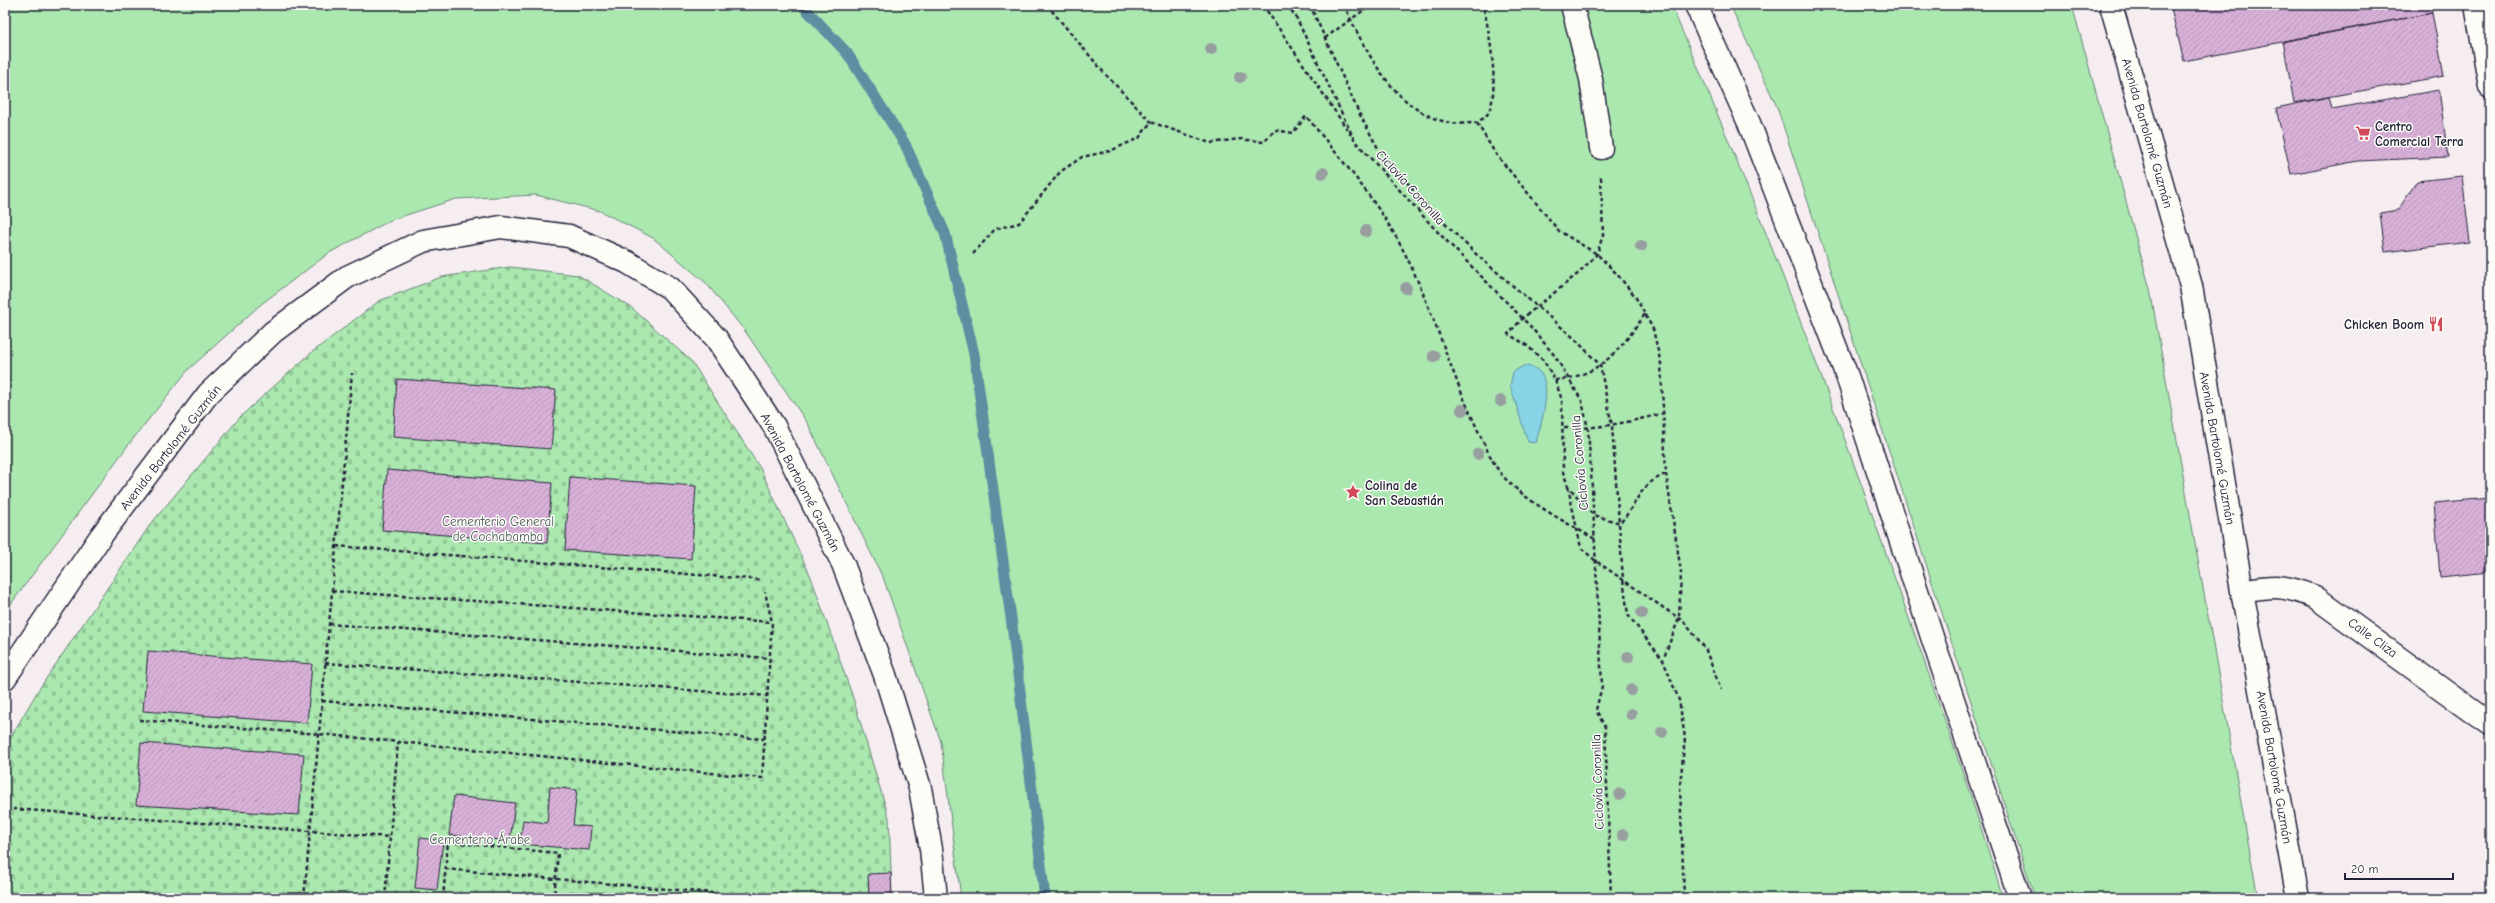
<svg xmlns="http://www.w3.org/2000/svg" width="2495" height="903" font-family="'Comic Neue',sans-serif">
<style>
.green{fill:#aae8af;stroke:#668575}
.cemetery{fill:url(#cemetery-stones);stroke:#668575}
.water{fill:#87d4e7;stroke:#5f8da2}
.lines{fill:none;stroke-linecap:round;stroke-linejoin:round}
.stream{stroke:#5f8da2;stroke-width:11}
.building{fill:url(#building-hatch);stroke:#22223b}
.minor-casing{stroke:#22223b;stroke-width:25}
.major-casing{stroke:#22223b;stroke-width:25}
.path{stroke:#22223b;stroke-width:2.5;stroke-dasharray:4 3;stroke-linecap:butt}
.minor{stroke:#fdfcf7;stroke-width:22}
.major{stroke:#fdfcf7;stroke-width:22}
.tree{fill:#989ea0}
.labels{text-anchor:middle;stroke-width:3;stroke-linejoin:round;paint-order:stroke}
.poi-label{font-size:13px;font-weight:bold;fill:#22223b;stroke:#fdfcf7;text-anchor:start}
.street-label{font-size:13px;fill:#22223b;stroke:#fdfcf7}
.park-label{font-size:13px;fill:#4b5d5e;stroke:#fdfcf7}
</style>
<defs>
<pattern id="cemetery-stones" width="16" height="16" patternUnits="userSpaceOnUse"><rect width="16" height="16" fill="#aae8af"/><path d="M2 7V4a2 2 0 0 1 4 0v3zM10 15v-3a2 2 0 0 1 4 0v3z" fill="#92c797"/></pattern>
<pattern id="building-hatch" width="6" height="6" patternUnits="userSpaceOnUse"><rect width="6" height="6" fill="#d8b0d8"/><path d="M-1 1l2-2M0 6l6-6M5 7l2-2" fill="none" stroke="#b997ba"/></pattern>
</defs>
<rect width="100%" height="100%" fill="#f6edf1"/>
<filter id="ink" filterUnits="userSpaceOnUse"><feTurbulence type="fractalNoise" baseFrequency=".025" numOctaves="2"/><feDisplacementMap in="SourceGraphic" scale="8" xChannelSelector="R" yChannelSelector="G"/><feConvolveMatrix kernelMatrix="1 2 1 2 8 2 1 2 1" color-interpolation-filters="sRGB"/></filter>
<g filter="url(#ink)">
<!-- green -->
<path class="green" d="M5 5H1671C1753 193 1826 383 1894 576 1932 683 1970 789 2003 898H961L941 742 884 580 808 424 745 331 706 283 653 238 600 211 536 195 456 199 391 220 329 253 260 305 188 370 129 444 5 612Z
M1730 5H2072L2150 289 2258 898H2035L1777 107Z"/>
<!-- cemetery -->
<path class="cemetery" d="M510 267 578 275 632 308 692 362 760 468 811 577 853 698 889 818 892 898H5V747L37 692 150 525 241 416 311 353 379 301 441 277Z"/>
<!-- water -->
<path class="water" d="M1523 366C1561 366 1541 422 1536 443L1528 442 1510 386 1513 372Z"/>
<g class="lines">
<!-- stream -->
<path class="stream" d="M802 5 847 53 905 144 945 233 974 354 1012 625 1045 898"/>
</g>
<!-- building -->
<path class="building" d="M2170 5H2431L2432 13 2184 61Z
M2432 13 2444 76 2294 103 2283 41Z
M2439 90 2448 157 2358 161 2291 174 2276 108 2329 97 2332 109Z
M2462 176 2470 242 2385 252 2380 213 2398 210 2417 181Z
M397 379 556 390 551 449 393 437Z
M387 470 552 483 547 543 382 530Z
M570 477 696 486 691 559 565 550Z
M2490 498V572L2440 577 2434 503Z
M148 651 312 664 307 723 143 711Z
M141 743 304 754 299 815 136 805Z
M550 787 577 790 573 825 591 827 589 850 520 844 523 820 547 823Z
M454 796 515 803 510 841 449 835Z
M420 838 443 841 437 890 415 888Z
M891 873 892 898H869L868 874Z
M568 892 604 893 603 898H568Z
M414 896 434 898H414Z"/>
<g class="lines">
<!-- minor casing -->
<g class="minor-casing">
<path id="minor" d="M1572 5 1591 79 1601 148
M1696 5 1749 123 1847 376 1935 646 2020 898
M2111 5 2191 286 2242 591 2298 898
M2242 591C2275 585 2284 585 2315 597L2490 724
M5 678 101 536 208 394 273 332 347 277 423 241 501 227 569 236 627 262 670 288 716 338 774 426 843 564 885 675 920 788 931 849 936 898"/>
</g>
<!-- major casing -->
<g class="major-casing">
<path id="major" d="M2476 5 2490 87"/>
</g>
<!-- path -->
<path class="path" d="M1047 5 1106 75 1151 122
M1263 5 1351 135
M1287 5 1296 17 1355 141 1434 228 1530 326 1555 356 1582 401 1588 429 1592 487 1602 686 1596 710 1605 727 1611 898
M1310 5 1359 113 1379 150 1431 210 1478 256 1574 338 1600 365 1612 426 1623 579 1628 615 1663 660 1679 700 1685 738 1680 785 1684 898
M1344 5C1365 50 1396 115 1452 123 1460 124 1469 123 1477 123 1480 120 1484 118 1487 115 1501 94 1489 29 1483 5
M1325 38 1371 5
M1477 123 1495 153 1559 231 1597 254 1616 273 1635 296 1653 329 1661 364 1666 474 1681 572 1679 618 1663 660
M1601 177 1603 235 1597 254 1580 272 1523 318 1508 334 1525 344 1544 361 1555 380 1562 400 1563 472 1568 486 1593 515 1620 523C1639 502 1638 485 1666 474
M973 254 995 229 1019 223 1060 172 1082 157 1110 151 1139 138 1151 122 1210 143 1240 139 1264 142 1275 130 1293 133 1306 116C1339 157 1376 199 1401 246 1429 299 1446 358 1470 413 1478 430 1491 462 1502 475 1525 501 1565 522 1595 539
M1555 380C1600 377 1622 348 1645 314
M1564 428C1599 429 1630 422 1664 413
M1568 487 1581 548 1596 561 1684 622 1705 648 1721 690
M336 546 762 580
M332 591 772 622
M329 624 769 658
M325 663 767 696
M322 701 764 739
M139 720 319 734 762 778 772 622 765 592
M13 809 390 837
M445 869 768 898
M304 898 352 373
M385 898 398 742
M443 898 448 842 558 853 554 898"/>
<!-- minor -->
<use href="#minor" class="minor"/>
<!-- major -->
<use href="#major" class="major"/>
</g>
<!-- trees -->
<g class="tree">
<circle cx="1211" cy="49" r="6"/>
<circle cx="1240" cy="77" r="6"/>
<circle cx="1323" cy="173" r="6"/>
<circle cx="1366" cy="231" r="6"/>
<circle cx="1641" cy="246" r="6"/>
<circle cx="1406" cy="288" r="6"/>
<circle cx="1434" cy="356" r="6"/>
<circle cx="1501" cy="401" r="6"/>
<circle cx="1462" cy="410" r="6"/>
<circle cx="1478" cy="454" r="6"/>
<circle cx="1642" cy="613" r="6"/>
<circle cx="1628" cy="657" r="6"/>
<circle cx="1631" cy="690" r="6"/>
<circle cx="1631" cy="714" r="6"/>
<circle cx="1662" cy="732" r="6"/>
<circle cx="1620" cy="794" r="6"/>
<circle cx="1623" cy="835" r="6"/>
</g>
</g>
<!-- icons -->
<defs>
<g id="supermarket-bare" transform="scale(1.2)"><path d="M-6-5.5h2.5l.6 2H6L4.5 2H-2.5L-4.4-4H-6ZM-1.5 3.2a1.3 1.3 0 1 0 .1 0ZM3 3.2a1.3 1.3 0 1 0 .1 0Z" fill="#d1495b" stroke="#fdfcf7" stroke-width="2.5" paint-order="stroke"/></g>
<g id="restaurant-bare" transform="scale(1.2)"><path d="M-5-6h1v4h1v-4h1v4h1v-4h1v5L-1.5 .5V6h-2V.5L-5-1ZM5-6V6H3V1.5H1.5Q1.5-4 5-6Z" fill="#d1495b" stroke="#fdfcf7" stroke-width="2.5" paint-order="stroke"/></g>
<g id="sight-bare" transform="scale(1.2)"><path d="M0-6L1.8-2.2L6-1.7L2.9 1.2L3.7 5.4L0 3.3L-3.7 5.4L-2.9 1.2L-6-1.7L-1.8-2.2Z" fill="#d1495b" stroke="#fdfcf7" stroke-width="2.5" paint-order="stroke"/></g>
</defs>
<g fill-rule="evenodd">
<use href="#supermarket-bare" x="2363" y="133"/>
<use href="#restaurant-bare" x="2436" y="324"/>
<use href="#sight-bare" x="1353" y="492"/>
</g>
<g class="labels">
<!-- poi labels -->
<g class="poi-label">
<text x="2375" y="131">Centro<tspan x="2375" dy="15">Comercial Terra</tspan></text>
<text x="2424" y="329" text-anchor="end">Chicken Boom</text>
<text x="1365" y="490">Colina de<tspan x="1365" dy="15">San Sebastián</tspan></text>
</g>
<!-- street labels -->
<g class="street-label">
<text transform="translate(2148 133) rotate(74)" y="5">Avenida Bartolomé Guzmán</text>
<text transform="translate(1411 187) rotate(48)" y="5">Ciclovía Coronilla</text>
<text transform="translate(170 447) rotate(-52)" y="5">Avenida Bartolomé Guzmán</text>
<text transform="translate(2218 448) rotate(80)" y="5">Avenida Bartolomé Guzmán</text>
<text transform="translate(1579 463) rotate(-95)" y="5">Ciclovía Coronilla</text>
<text transform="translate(801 482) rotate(62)" y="5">Avenida Bartolomé Guzmán</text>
<text transform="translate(2373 637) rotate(36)" y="5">Calle Cliza</text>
<text transform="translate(2275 767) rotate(80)" y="5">Avenida Bartolomé Guzmán</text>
<text transform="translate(1597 782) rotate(-92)" y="5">Ciclovía Coronilla</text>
</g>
<!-- park labels -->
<g class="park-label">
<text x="498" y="526">Cementerio General<tspan x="498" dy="15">de Cochabamba</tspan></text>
<text x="480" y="844">Cementerio Árabe</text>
</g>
</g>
<!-- margin -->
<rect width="2495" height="903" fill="none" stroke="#fdfcf7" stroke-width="20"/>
<rect x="10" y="10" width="2475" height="883" fill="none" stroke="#22223b" stroke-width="1.5" filter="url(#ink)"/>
<!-- scale -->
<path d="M2345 873v6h108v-6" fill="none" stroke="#22223b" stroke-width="2"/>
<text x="2351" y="873" font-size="12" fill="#22223b" stroke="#fdfcf7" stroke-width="3" paint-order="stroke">20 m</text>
</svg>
